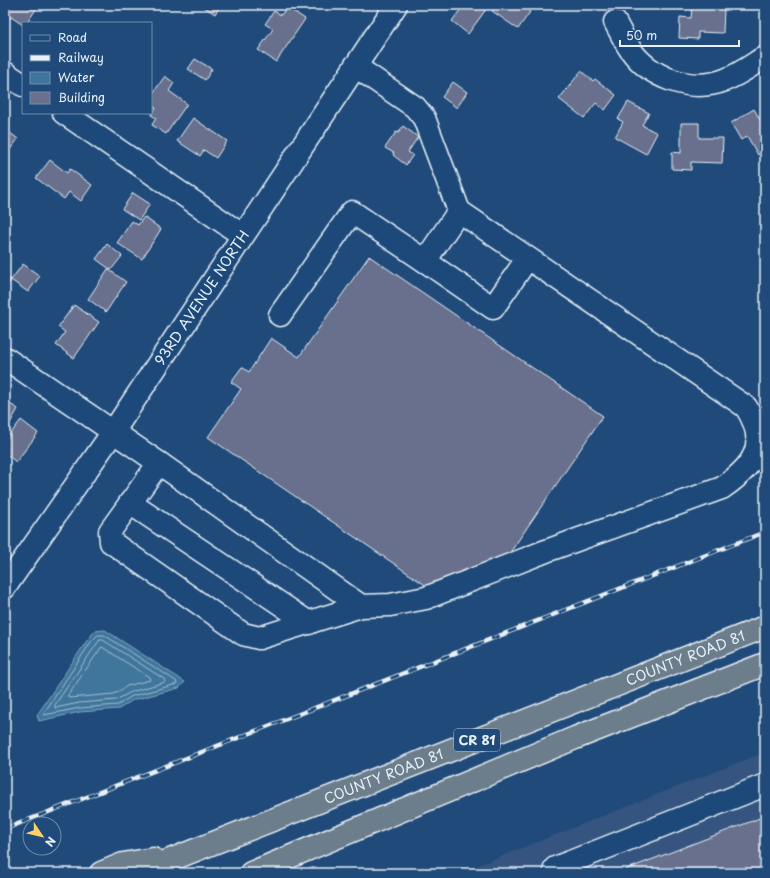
<svg xmlns="http://www.w3.org/2000/svg" width="770" height="878" font-family="'Playpen Sans',sans-serif">
<style>
.built{fill:#355580}
.water{fill:#3f759c;stroke:#83a7c1}
.lines{fill:none;stroke-linecap:round;stroke-linejoin:round}
.shore{stroke:#a4bfd3;stroke-width:1}
.building{fill:#68708d;stroke:#e8f1f8}
.minor-casing{stroke:#e8f1f8;stroke-width:25}
.highway-casing{stroke:#e8f1f8;stroke-width:25}
.minor{stroke:#1f4a7a;stroke-width:22}
.highway{stroke:#6c7d8b;stroke-width:22}
.rail-casing{stroke:#e8f1f8;stroke-width:4.5}
.rail{stroke:#1f4a7a;stroke-width:3;stroke-dasharray:9;stroke-linecap:butt}
.labels{text-anchor:middle;stroke-width:4;stroke-linejoin:round;paint-order:stroke}
.shield{fill:#1f4a7a;stroke:#acbfd2;stroke-width:1}
.shield-label{font-size:13px;font-weight:bold;fill:#e8f1f8}
.street-label{font-size:14px;fill:#e8f1f8;stroke:#1f4a7a}
</style>
<rect width="100%" height="100%" fill="#1f4a7a"/>
<filter id="ink" filterUnits="userSpaceOnUse"><feTurbulence type="fractalNoise" baseFrequency=".025" numOctaves="2"/><feDisplacementMap in="SourceGraphic" scale="8" xChannelSelector="R" yChannelSelector="G"/><feConvolveMatrix kernelMatrix="1 2 1 2 8 2 1 2 1" color-interpolation-filters="sRGB"/></filter>
<g filter="url(#ink)">
<!-- built -->
<path class="built" d="M765 752V873H459Z"/>
<!-- water -->
<path class="water" d="M105 630 185 682 179 688 133 700 119 709 80 712 39 721 37 715 88 639 95 631Z"/>
<g class="lines">
<!-- shore -->
<path class="shore" d="M98 635H104L176 681 177 684 132 696 118 705 80 708 44 715V713L91 642Z
M100 640H103L164 679 165 682 131 692 116 700 79 703 55 708V705Z
M102 647 149 677 150 680 127 686 114 694 69 698 68 696Z"/>
</g>
<!-- building -->
<path class="building" d="M5 5H29L36 9 27 23H23V25L11 17 6 24Z
M201 5H221L215 14Z
M464 5 469 6 483 5 487 8 468 34 452 21Z
M496 5H520L530 12 518 29 492 11Z
M287 7 305 19 276 62 258 50 273 29 265 24 274 11 281 15Z
M692 7 724 9 723 33 698 32V39L679 38 680 17 691 18Z
M195 59 212 69 205 80 188 69Z
M581 71 593 81 595 79 616 95 605 110 596 103 584 118 559 99Z
M165 76 174 83 169 91 187 104 166 134 152 125 156 118 151 115 156 108 151 105V96Z
M453 82 467 92 457 108 442 97Z
M628 102 649 113 642 125 657 133 646 154 615 137 623 122 618 119Z
M754 109 762 123 765 122V150L758 155 747 136 741 140 731 123Z
M193 118 227 141 216 158 204 150 200 156 177 141Z
M681 123H699V138H723L722 163 691 162V170L672 169V152L681 153Z
M403 126 418 137 408 152 413 155 406 165 393 155 394 153 385 148 396 132 398 133Z
M5 129 18 139 5 156Z
M50 160 67 173 70 169 92 185 81 201 69 192 64 199 36 178Z
M133 193 150 204 139 220 122 209Z
M144 217 161 229 142 259 117 243 132 221 138 225Z
M107 244 122 256 111 270 96 259Z
M369 256 603 416 507 557 434 591 208 437 241 389 231 382 242 367 249 372 271 338 299 357Z
M23 264 40 276 28 292 11 280Z
M108 269 126 282 106 312 88 299Z
M5 276 11 280 5 289Z
M74 305 99 322 74 358 56 345 65 332 58 327Z
M5 401 18 409 10 423 5 420Z
M21 420 38 433 16 462 5 453V441Z
M765 816V873H617Z"/>
<g class="lines">
<!-- minor casing -->
<g class="minor-casing">
<g id="minor">
<path d="M615 22C620 31 624 40 630 49 650 78 691 93 725 80 740 74 752 65 765 57"/>
<path d="M5 73 23 85"/>
<path d="M64 113 242 235"/>
<path d="M425 261 493 308 527 259"/>
<path d="M280 315 352 212 425 261 459 211"/>
<path d="M5 358 159 463 110 531 111 542 243 634 259 638 361 606 390 605 426 598 546 551 722 488C754 466 770 444 746 407L459 211 424 118 415 107 355 66"/>
<path d="M159 463 361 606"/>
<path d="M130 503 309 623"/>
<path id="s1" d="M5 587 113 432 396 5"/>
<path d="M557 873 555 868 765 785"/>
</g>
</g>
<!-- highway casing -->
<g class="highway-casing">
<g id="highway">
<path d="M101 873 123 864 153 859"/>
<path id="s2" d="M137 873 765 627"/>
<path d="M251 873 575 738 765 664"/>
</g>
</g>
<!-- minor -->
<use href="#minor" class="minor"/>
<!-- highway -->
<use href="#highway" class="highway"/>
<!-- rail casing -->
<g class="rail-casing">
<path id="rail" d="M5 829 765 532"/>
</g>
<!-- rail -->
<use href="#rail" class="rail"/>
</g>
</g>
<g class="labels">
<!-- shield labels -->
<rect class="shield" x="454" y="729" width="46" height="22" rx="3"/>
<g class="shield-label">
<text x="477" y="745">CR 81</text>
</g>
<!-- street labels -->
<g class="street-label">
<text dy="5" stroke="none"><textPath href="#s1" startOffset="350">93RD AVENUE NORTH</textPath></text>
<text dy="5" stroke="none"><textPath href="#s2" startOffset="589">COUNTY ROAD 81</textPath></text>
<text dy="5" stroke="none"><textPath href="#s2" startOffset="265">COUNTY ROAD 81</textPath></text>
</g>
</g>
<!-- margin -->
<rect width="770" height="878" fill="none" stroke="#1f4a7a" stroke-width="20"/>
<rect x="10" y="10" width="750" height="858" fill="none" stroke="#e8f1f8" stroke-width="1.5" filter="url(#ink)"/>
<!-- legend -->
<rect x="22" y="22" width="130" height="92" fill="#1f4a7a" stroke="#6f8dac"/>
<rect x="30" y="35" width="20" height="6" fill="#1f4a7a" stroke="#6f8dac"/>
<text x="58" y="42" font-size="12" fill="#e8f1f8">Road</text>
<rect x="30" y="55" width="20" height="6" fill="#e8f1f8" stroke="#6f8dac"/>
<text x="58" y="62" font-size="12" fill="#e8f1f8">Railway</text>
<rect x="30" y="72" width="20" height="12" fill="#3f759c" stroke="#6f8dac"/>
<text x="58" y="82" font-size="12" fill="#e8f1f8">Water</text>
<rect x="30" y="92" width="20" height="12" fill="#68708d" stroke="#6f8dac"/>
<text x="58" y="102" font-size="12" fill="#e8f1f8">Building</text>
<!-- north arrow -->
<g transform="translate(42 836) rotate(125)"><circle r="19" fill="#1f4a7a" stroke="#6f8dac"/>
<path d="M0-3L7 15L0 10L-7 15Z" fill="#ffd166"/>
<text y="-6" font-size="11" font-weight="bold" text-anchor="middle" fill="#e8f1f8">N</text>
</g>
<!-- scale -->
<path d="M620 40v6h119v-6" fill="none" stroke="#e8f1f8" stroke-width="2"/>
<text x="626" y="40" font-size="12" fill="#e8f1f8" stroke="#1f4a7a" stroke-width="3" paint-order="stroke">50 m</text>
</svg>
